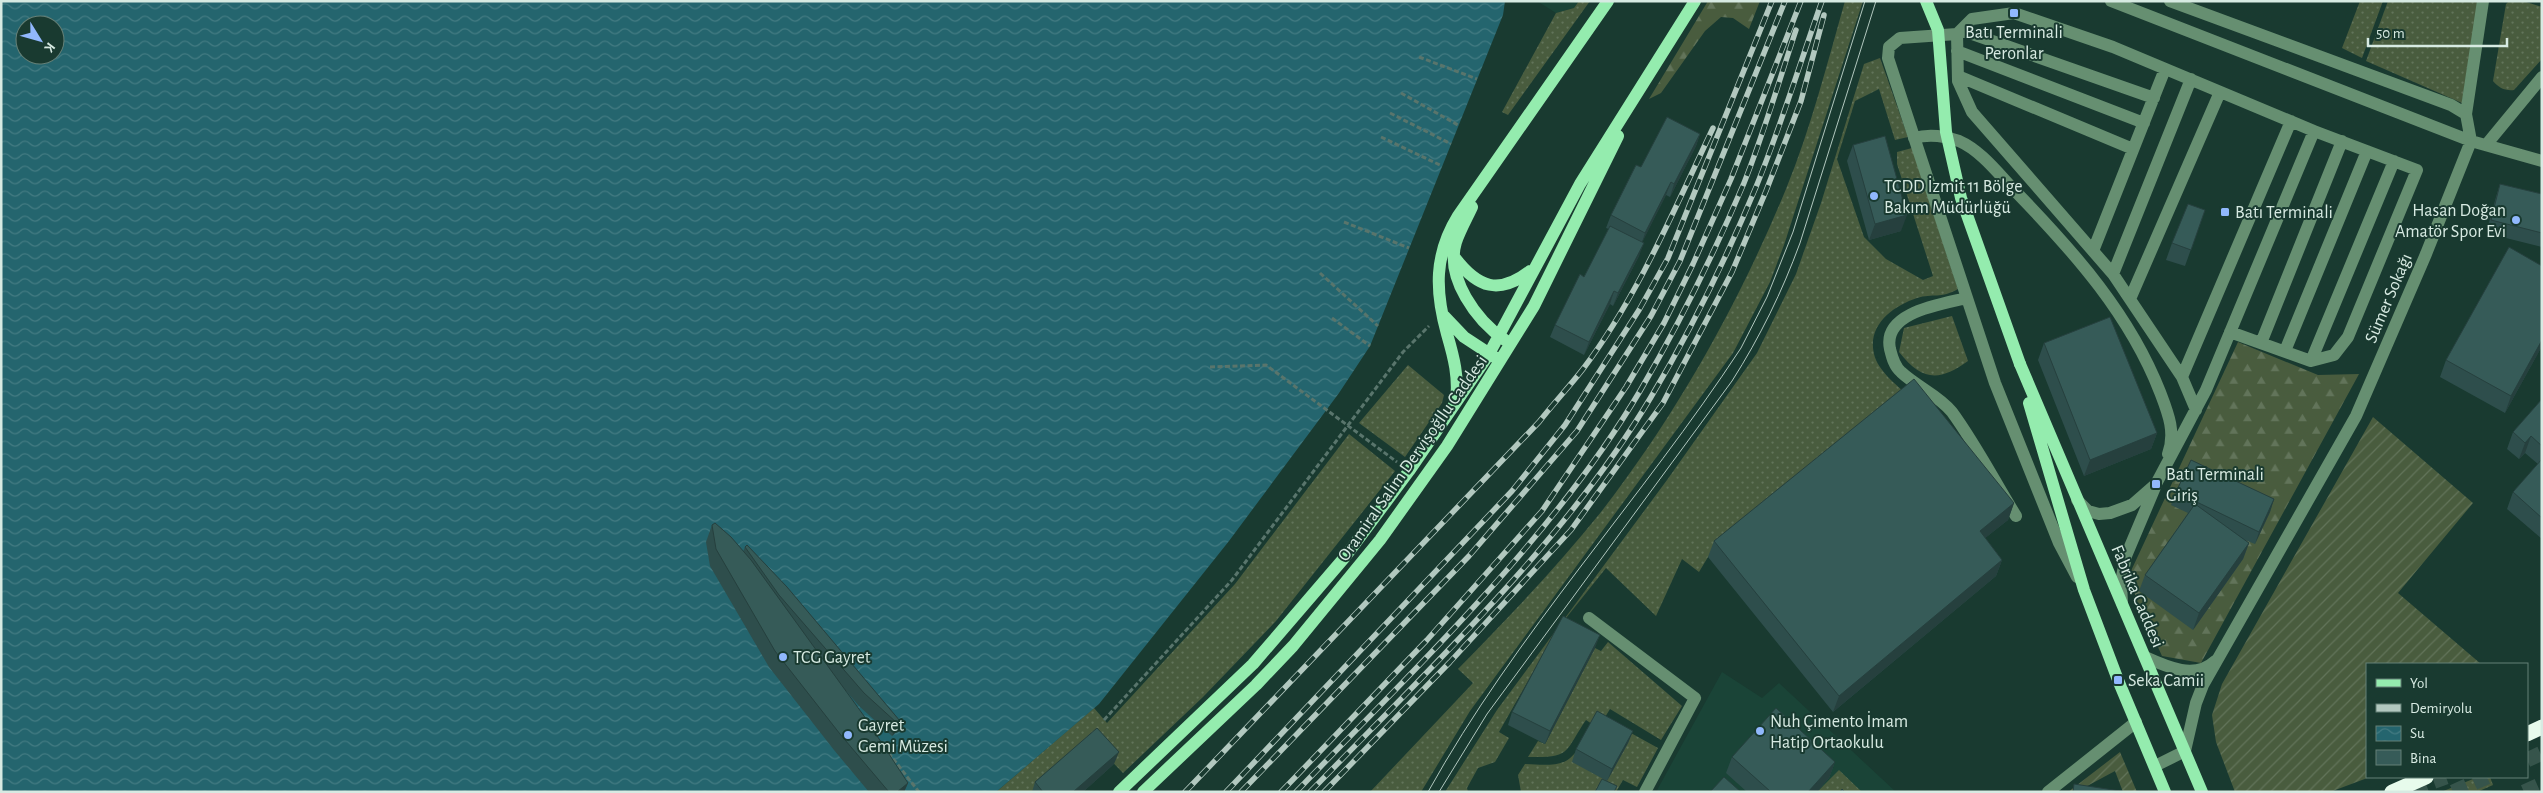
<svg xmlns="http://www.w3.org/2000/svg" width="2543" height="793" font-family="'Alegreya Sans',sans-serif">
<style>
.built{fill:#1a4437}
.grass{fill:url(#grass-dots)}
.forest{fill:url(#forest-firs)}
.garden{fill:url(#garden-furrows)}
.water{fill:url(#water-waves);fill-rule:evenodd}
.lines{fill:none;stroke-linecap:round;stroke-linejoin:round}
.highway-tunnel{stroke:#36544b;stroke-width:15;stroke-dasharray:15 8;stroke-linecap:butt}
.path{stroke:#59756c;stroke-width:3;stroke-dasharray:5 2.5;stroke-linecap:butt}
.minor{stroke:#668f71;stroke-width:12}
.major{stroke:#94ecae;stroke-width:12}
.highway{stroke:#e7fbec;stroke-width:15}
.tram{stroke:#b2c8bf;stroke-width:1}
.rail-casing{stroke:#b2c8bf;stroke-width:5.5}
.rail{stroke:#193a30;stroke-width:4;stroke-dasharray:11;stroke-linecap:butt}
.major-bridge{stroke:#94ecae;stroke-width:12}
.wall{fill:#2e4e4c}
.shaded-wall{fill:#26403e}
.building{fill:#365b58;stroke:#26403e}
.poi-dot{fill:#91b8fd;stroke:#193a30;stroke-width:2}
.labels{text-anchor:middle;stroke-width:4;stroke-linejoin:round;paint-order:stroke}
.poi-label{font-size:18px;fill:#d7eae2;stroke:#193a30;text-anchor:start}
.street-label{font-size:18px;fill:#d7eae2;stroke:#193a30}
</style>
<defs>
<pattern id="grass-dots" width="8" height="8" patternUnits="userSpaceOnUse" patternTransform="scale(1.25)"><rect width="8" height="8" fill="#495c3e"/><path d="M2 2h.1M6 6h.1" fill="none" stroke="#62745a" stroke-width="1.8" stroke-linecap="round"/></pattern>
<pattern id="forest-firs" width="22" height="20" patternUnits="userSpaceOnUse" patternTransform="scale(1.25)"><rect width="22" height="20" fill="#495c3e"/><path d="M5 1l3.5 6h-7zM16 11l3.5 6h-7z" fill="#62745a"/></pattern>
<pattern id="garden-furrows" width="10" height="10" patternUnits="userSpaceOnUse" patternTransform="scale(1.25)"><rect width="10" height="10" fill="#495c3e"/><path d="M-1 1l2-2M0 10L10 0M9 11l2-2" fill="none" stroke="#62745a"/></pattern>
<pattern id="water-waves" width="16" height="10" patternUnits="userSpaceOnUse" patternTransform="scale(1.25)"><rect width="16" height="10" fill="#24656e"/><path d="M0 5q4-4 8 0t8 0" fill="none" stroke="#437b82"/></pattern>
</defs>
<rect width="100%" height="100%" fill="#193a30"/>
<!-- built -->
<path class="built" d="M1537 1H1579L1574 8 1556 13Z
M1722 672 1762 698 1779 683 1896 792H1656Z"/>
<!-- grass -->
<path class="grass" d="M1579 1H1590L1508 115 1502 112 1556 13 1574 8Z
M1845 1H1863L1784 245 1770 282 1733 353 1470 711 1421 792H1370L1473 683 1458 669C1508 618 1557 567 1601 512 1677 414 1739 303 1786 189 1811 128 1827 64 1845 1Z
M2360 1H2383L2362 58 2342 48Z
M2388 1H2478L2462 103 2366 61Z
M2509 1H2523L2542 7V59L2514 90C2505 91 2499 88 2493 81L2506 4Z
M1880 58 1908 137 1895 140 1879 89 1855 101 1837 159 1864 237 1886 259 1923 280 1933 276 1897 164V152L1912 148 1958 289C1941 299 1933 293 1917 298 1893 306 1867 325 1874 354 1878 371 1896 384 1908 396L1708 557 1699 572 1682 559 1656 616 1606 568 1558 628 1499 732 1509 738 1495 762 1478 768 1467 788 1468 792H1445L1497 710 1667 480 1757 353 1796 274 1821 203 1864 64Z
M1952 316 1968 361C1939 382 1922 381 1899 352L1904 328Z
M1408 365 1444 395 1442 403 1405 457 1359 423Z
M1349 434 1395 471 1276 621 1203 697 1123 773 1092 741 1034 792H996L1094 708 1107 723 1235 584Z
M1608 642 1682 706 1661 740 1610 709 1599 727H1620L1658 748 1637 787 1623 780 1616 792H1521L1518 775 1525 764C1571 767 1571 763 1592 724L1586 720C1564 752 1572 758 1528 757L1538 741 1545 744 1595 648 1601 651Z
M1839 770 1862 792H1817Z
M2478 777H2490L2493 785 2477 792H2441Z"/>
<!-- forest -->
<path class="forest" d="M1708 1H1760L1749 29 1733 18 1721 17 1705 31 1661 93 1649 99Z
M2238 342 2318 375 2359 374 2201 663 2162 656 2136 599 2130 573Z"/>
<!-- garden -->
<path class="garden" d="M2373 417 2473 503 2398 593 2481 664H2367V777H2370L2330 792H2235L2216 742 2212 715 2222 684Z
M2120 752 2137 792H2123L2115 771 2076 792H2068Z"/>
<!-- water -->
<path class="water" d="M1 1H1505L1503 15 1370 346 1339 393 1229 541 1099 704 996 792H1ZM25 25H55V55H25Z"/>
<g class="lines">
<!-- highway-tunnel -->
<path class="highway-tunnel" d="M2527 760 2542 753
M2412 789 2446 777
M2453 792 2487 777
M2524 792 2542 784"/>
<!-- path -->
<path class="path" d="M1419 57 1477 79
M1401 93 1458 125
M1390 113 1451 144
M1381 137 1442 166
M1344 222 1409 248
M1320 273 1378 326
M1332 318 1370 346
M1210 367 1266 365 1397 462
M1104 720 1232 580 1403 352 1429 326
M884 747 919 792"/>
<!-- minor -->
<path class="minor" d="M2111 1 2471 141 2426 254 2356 416 2203 685 2196 703 2185 751 2155 766
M2170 1 2451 105 2466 114 2471 141 2542 161
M1961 30 2154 98
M1957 34 1958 81 1972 112 2113 274 2182 377 2196 410
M1957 51 2144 123
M1958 76 2133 149
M2466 114 2483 1
M1914 138C1928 134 1945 136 1959 141 1982 151 2000 176 2018 194 2075 253 2130 315 2160 392 2168 413 2176 432 2168 454
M2486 145 2542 77
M2093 251 2165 69
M2113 274 2191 79
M1967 298C1942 304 1882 312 1890 349 1892 357 1894 366 1901 372 1917 387 1938 395 1952 412 1976 445 1995 482 2016 516
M2130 299 2220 92
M2230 332 2311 361 2334 355 2348 337 2417 170 2314 131
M2261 343 2342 141
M2285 351 2367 151
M2311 361 2394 161
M2182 377 2291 121
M2077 577 2059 543 1995 383 1888 58 1889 47 1900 38 1957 34 1972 19 2014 13 2113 47 2314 131 2206 390 2156 484 2132 505 2110 513 2099 514 2088 511 2077 500
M2122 603 2121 582 2126 556 2156 485
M1589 618 1695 698 1645 792
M2145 657C2167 667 2195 680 2215 661
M2048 792 2136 722"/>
<!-- major -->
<path class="major" d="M1472 207C1467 218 1460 230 1456 242 1445 278 1477 321 1505 340
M1455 258C1478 288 1499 295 1530 271
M1444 316 1464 337 1496 358
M2020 364 2202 792
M1456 402C1459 377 1454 358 1447 334 1435 291 1434 255 1458 216L1608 1
M2029 403 2084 590 2118 680 2165 792
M1119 792 1253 664 1345 557 1409 471 1489 354 1580 184 1695 1
M1143 792 1256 685 1293 646 1380 540 1447 446 1534 306 1618 136"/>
<!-- highway -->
<path class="highway" d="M2527 734 2542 727
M2392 792 2426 777"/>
<!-- tram -->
<path class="tram" d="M1428 792C1516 633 1642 499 1741 348L1767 297 1793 232 1865 1
M1439 792 1487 714 1732 381C1760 337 1782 292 1800 243L1876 1"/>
<!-- rail casing -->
<g class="rail-casing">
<path id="rail" d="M1185 792 1539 422C1553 404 1569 387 1583 369 1638 296 1674 210 1713 128
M1226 792 1512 491 1565 425 1639 310 1668 258 1772 1
M1241 792 1469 556 1577 431 1651 316 1680 261 1785 1
M1281 792 1427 640 1542 511 1626 387 1664 323 1693 264 1731 179 1801 1
M1296 792C1415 668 1552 539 1640 391 1679 324 1714 254 1744 183 1764 133 1779 81 1796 30
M1310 792C1427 671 1565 542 1651 397 1691 330 1726 259 1756 187 1781 126 1800 63 1822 1
M1324 792 1450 662 1571 530 1663 403 1732 272 1766 191 1801 101 1824 15"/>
</g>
<!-- rail -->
<use href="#rail" class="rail"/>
<!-- major-bridge -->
<path class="major-bridge" d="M1926 1 1938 30 1946 132 1961 198 2020 364"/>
</g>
<!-- wall -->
<path class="wall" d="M1700 134 1696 146 1670 197 1666 195 1642 242 1639 256 1613 306 1610 304 1584 355 1550 337 1555 325 1584 277 1609 229 1606 228 1611 215 1641 167Z
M1853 145 1901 231 1869 240 1847 161Z
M2500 184 2542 194V247L2486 233 2496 197Z
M2205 210 2185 266 2166 260 2172 243Z
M2044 343 2157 433 2151 449 2084 476 2038 360Z
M2542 346 2505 413 2440 377 2446 360Z
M2542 399V539L2507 509 2513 492 2538 464 2525 453 2519 459 2507 449 2513 432Z
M2176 492 2274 499 2270 512 2255 544 2245 540 2249 543 2243 559 2193 630 2139 591 2145 575 2188 513 2171 505Z
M2014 503 2008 520 1985 538 2002 560 1996 576 1833 712 1708 557 1714 541Z
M712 525 743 552 745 547 900 721 895 733 892 736 859 706 840 684 908 783 904 792H869L834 750 769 667 710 566 706 542Z
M1595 648 1545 744 1508 725 1512 712Z
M1633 731 1628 743 1607 781 1572 762 1576 749Z
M1732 757 1835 762 1829 778 1817 792H1747L1726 773Z
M1114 764 1083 792H1032L1035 782Z"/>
<!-- shaded-wall -->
<path class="shaded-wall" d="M1700 134 1696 146 1670 197 1674 184Z
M1671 182 1666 195 1641 245 1645 233Z
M1907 215 1901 231 1869 240 1875 224Z
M1644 243 1639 256 1613 306 1618 293Z
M1614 291 1610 304 1584 355 1589 342Z
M2542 340V346L2505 413 2511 396Z
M2157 433 2151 449 2084 476 2090 460Z
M2531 436 2525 453 2519 459 2525 443Z
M2274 499 2270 512 2255 544 2259 532Z
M2014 503 2008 520 1974 547 1980 531Z
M2249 543 2243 559 2193 630 2199 613Z
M2002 560 1996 576 1833 712 1839 696Z
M1600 635 1595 648 1545 744 1550 731Z
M900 721 895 733 892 736 897 723Z
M1633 731 1628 743 1607 781 1612 769Z
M1119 752 1114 764 1083 792H1073Z
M1835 762 1829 778 1817 792H1808Z
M908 783 904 792H897Z"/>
<!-- building -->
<path class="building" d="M1667 117 1700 134 1674 184 1671 182 1645 233 1611 215 1636 165 1641 167Z
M1885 136 1907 215 1875 224 1853 145Z
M2500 184 2542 194V233L2491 220Z
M2188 204 2205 210 2191 250 2172 243Z
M1610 226 1644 243 1618 293 1614 291 1589 342 1555 325 1580 274 1584 277Z
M2509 247 2542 266V340L2511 396 2446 360Z
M2110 317 2157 433 2090 460 2044 343Z
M1914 379 2014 503 1980 531 2002 560 1839 696 1714 541Z
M2542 399V446L2531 436 2525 443 2513 432Z
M2542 459V518L2513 492Z
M2191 460 2274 499 2259 532 2176 492Z
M2195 504 2249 543 2199 613 2145 575Z
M715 523 731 537 751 560 864 716 908 783 897 792H889L840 734 775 651 716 549 712 525Z
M747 545 787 587 900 721 897 723 864 693 779 595 745 547Z
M1563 616 1600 635 1550 731 1512 712Z
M1776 708 1835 762 1808 792H1771L1732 757Z
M1597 711 1633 731 1612 769 1576 749Z
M1097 728 1119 752 1073 792H1043L1035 782Z
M1724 777 1741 792H1710Z
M1602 779 1617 786 1614 792H1595Z
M2074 784 2127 792H2073Z
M1842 789 1845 792H1840Z"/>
<!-- markers -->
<g class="poi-dot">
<rect x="2009" y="8" width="10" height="10" rx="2.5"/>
<circle cx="1874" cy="196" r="5"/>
<rect x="2220" y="207" width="10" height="10" rx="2.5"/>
<circle cx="2516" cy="220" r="5"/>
<rect x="2151" y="479" width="10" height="10" rx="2.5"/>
<circle cx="783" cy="657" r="5"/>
<rect x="2113" y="675" width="10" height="10" rx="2.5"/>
<circle cx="1760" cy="731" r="5"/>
<circle cx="848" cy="735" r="5"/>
</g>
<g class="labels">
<!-- poi labels -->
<g class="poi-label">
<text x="2014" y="38" text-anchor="middle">Batı Terminali<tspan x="2014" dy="21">Peronlar</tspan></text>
<text x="1884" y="192">TCDD İzmit 11 Bölge<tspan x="1884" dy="21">Bakım Müdürlüğü</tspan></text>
<text x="2506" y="216" text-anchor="end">Hasan Doğan<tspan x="2506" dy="21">Amatör Spor Evi</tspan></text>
<text x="2235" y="218">Batı Terminali</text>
<text x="2166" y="480">Batı Terminali<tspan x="2166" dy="21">Giriş</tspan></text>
<text x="793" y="663">TCG Gayret</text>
<text x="2128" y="686">Seka Camii</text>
<text x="1770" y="727">Nuh Çimento İmam<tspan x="1770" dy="21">Hatip Ortaokulu</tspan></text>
<text x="858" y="731">Gayret<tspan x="858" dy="21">Gemi Müzesi</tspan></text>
</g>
<!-- street labels -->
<g class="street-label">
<text transform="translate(2388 298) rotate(-67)" y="6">Sümer Sokağı</text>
<text transform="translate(1412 458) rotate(-55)" y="6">Oramiral Salim Dervişoğllu Caddesi</text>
<text transform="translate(2138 596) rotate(67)" y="6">Fabrika Caddesi</text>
</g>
</g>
<!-- border -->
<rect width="2543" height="793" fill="none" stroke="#d7eae2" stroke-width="5"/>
<!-- legend -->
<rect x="2366" y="663" width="162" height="115" fill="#193a30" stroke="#658077"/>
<rect x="2376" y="679" width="25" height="8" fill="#94ecae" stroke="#658077"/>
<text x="2410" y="688" font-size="15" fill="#d7eae2">Yol</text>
<rect x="2376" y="704" width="25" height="8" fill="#b2c8bf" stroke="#658077"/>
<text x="2410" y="713" font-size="15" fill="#d7eae2">Demiryolu</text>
<rect x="2376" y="726" width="25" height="15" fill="url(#water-waves)" stroke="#658077"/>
<text x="2410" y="738" font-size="15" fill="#d7eae2">Su</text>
<rect x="2376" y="750" width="25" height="15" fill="#365b58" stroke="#658077"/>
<text x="2410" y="763" font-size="15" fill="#d7eae2">Bina</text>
<!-- north arrow -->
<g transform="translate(40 40) rotate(127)"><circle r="24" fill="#193a30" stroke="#658077"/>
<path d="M0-4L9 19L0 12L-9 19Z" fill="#91b8fd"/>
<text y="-8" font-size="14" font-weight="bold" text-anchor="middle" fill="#d7eae2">K</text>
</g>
<!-- scale -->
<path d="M2368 38v8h139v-8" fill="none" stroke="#d7eae2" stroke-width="2.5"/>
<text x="2376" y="38" font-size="15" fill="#d7eae2" stroke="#193a30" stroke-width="4" paint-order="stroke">50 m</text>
</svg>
